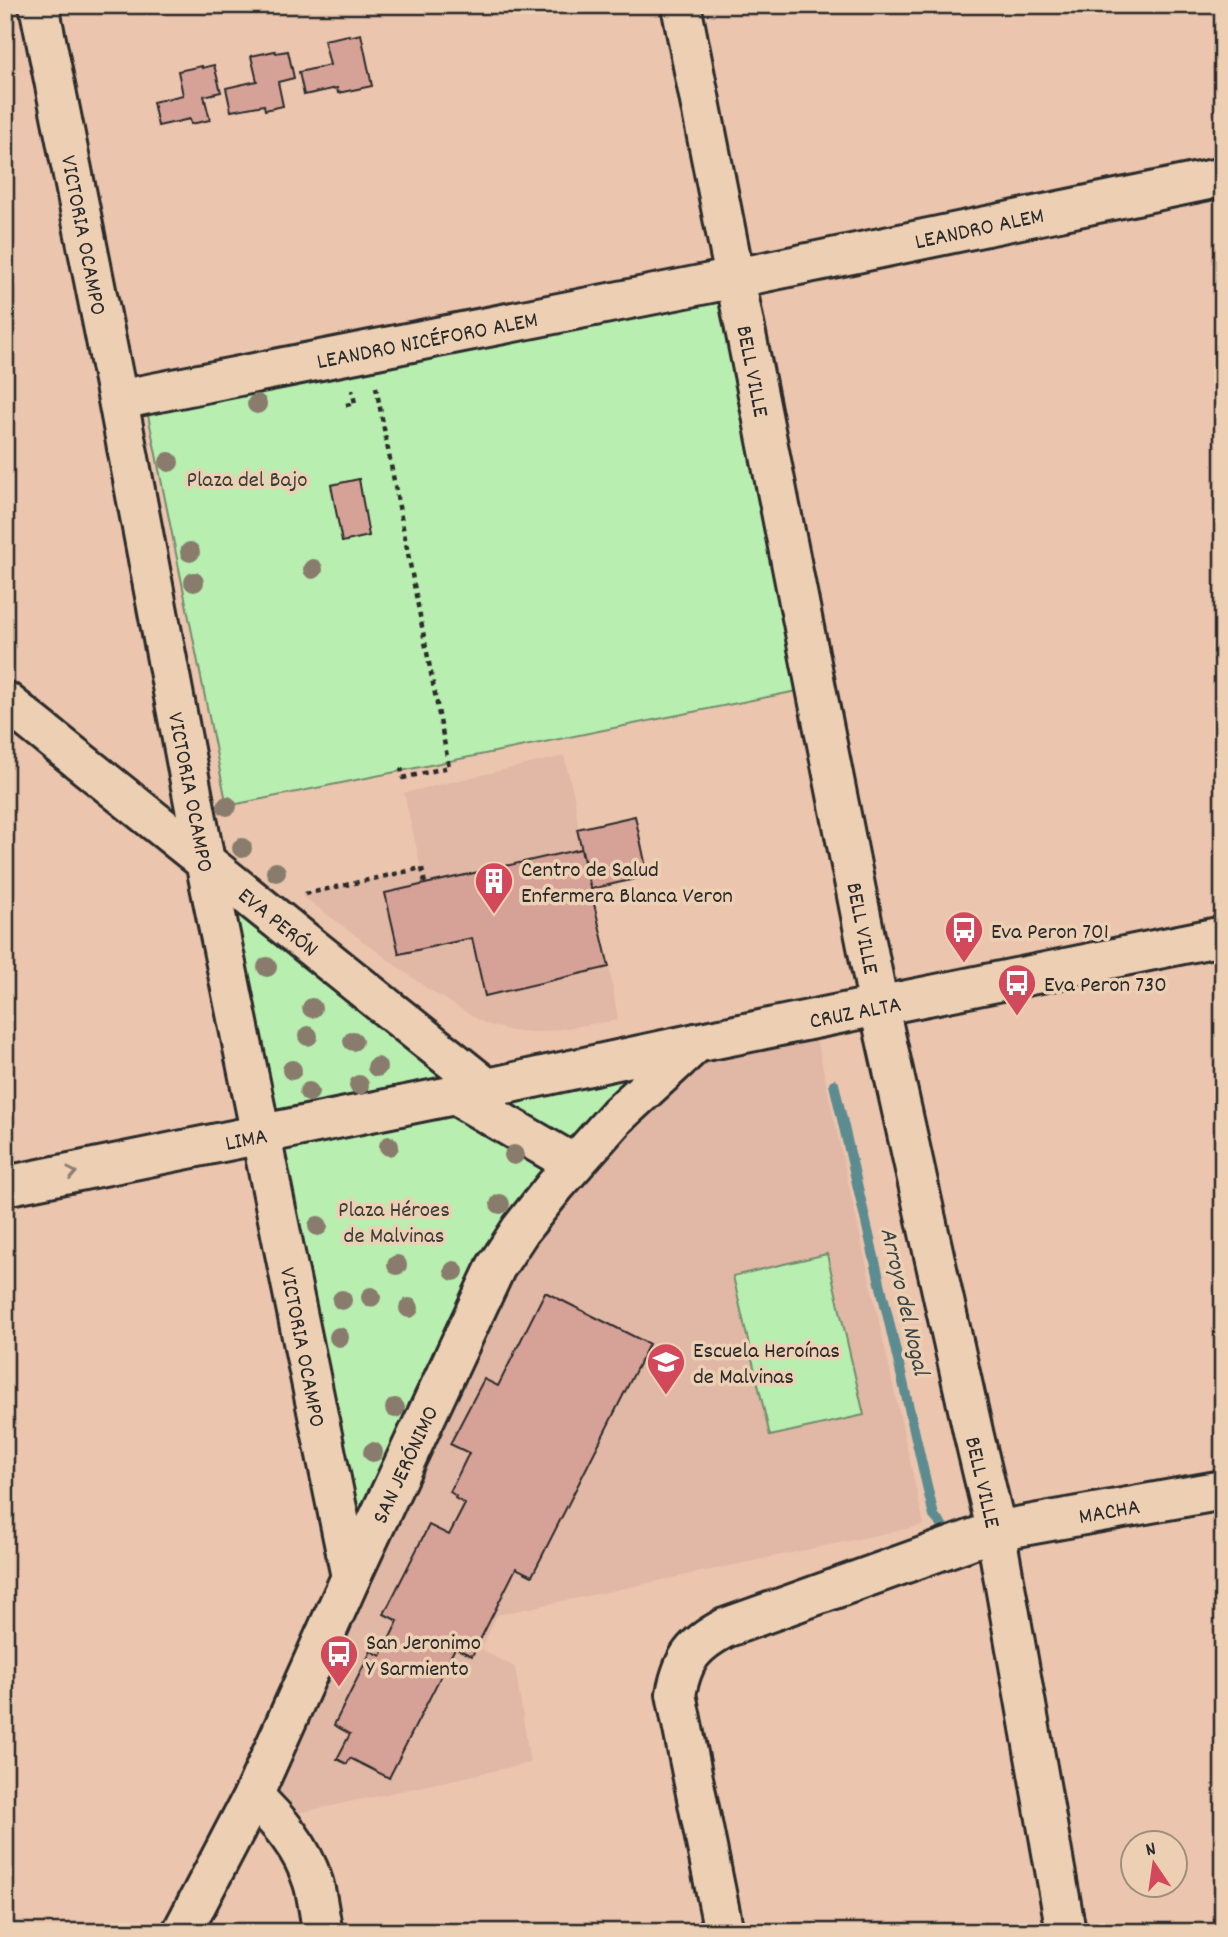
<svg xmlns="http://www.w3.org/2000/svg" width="1228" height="1937" font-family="Dekko,sans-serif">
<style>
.built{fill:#e1b7a5}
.green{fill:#b8eeb0;stroke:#728c6e;stroke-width:2}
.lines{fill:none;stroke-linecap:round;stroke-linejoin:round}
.stream{stroke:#5c8c90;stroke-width:10}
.building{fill:#d6a298;stroke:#2b2b2b;stroke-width:2}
.street-casing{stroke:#2b2b2b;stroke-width:44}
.secondary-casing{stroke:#2b2b2b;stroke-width:44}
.path{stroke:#2b2b2b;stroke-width:4.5;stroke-dasharray:5 5;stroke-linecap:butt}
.street{stroke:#edd0b4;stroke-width:38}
.secondary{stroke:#edd0b4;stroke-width:38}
.tree{fill:#897b6d}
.oneway{stroke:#8c7e70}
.labels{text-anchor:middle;stroke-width:7;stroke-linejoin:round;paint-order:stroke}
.street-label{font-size:23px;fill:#2b2b2b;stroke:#edd0b4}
.park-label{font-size:23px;fill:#393e38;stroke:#edd0b4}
.poi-label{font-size:23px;fill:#2b2b2b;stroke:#edd0b4;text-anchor:start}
.water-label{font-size:24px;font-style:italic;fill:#374344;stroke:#edd0b4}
</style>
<rect width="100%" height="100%" fill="#ebc5ae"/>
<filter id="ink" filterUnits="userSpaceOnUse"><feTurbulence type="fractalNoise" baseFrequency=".0143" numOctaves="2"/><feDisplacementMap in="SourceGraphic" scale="14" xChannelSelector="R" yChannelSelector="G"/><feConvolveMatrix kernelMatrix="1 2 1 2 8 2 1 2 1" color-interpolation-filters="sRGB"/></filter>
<g filter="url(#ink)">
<!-- built -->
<path class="built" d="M564 756 575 801 581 849 609 967 618 1020 540 1032 512 1031 486 1024 428 989 301 895 421 868 404 793Z
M812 1019 924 1525 497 1615 481 1650 515 1667 530 1763 275 1818 253 1796 496 1267 696 1043Z"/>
<!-- green -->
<path class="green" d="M722 294 802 690 227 806 147 410Z
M205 861 487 1088 696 1043 555 1186 351 1577Z
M827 1254 864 1415 770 1436 733 1276Z"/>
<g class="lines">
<!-- stream -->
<path class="stream" d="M834 1084 934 1516 942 1525"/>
</g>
<!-- building -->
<path class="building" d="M361 34 372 86 338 93 337 88 304 95 299 72 330 65 324 40 349 35V37Z
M275 51 276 53 288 51 294 78 278 82 283 106 265 110 264 105 231 111 226 88 257 81 251 56Z
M214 65 221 92 204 96 210 120 191 124 190 119 158 126 153 102 183 95 178 71 202 66V68Z
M359 479 369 536 342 542 331 485Z
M635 816 648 876 591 889 577 829Z
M581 849 609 967 485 996 472 938 399 954 385 893Z
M545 1292 649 1344 532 1576 516 1568 472 1656 455 1648 389 1778 350 1758 347 1764 337 1759 350 1734 334 1725 371 1651 381 1656 398 1621 384 1614 429 1525 449 1535 465 1504 455 1498 456 1496 450 1492 469 1453 450 1444 484 1379 498 1386Z"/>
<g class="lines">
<!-- street casing -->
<g class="street-casing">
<path id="street" d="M39 5 118 400 205 861 351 1577
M681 5 879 1007 974 1436 992 1512 1066 1932
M118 400 736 278 1223 177
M5 701 487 1088
M455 1095 574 1164
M5 1186 455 1095 696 1043
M253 1796C279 1821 302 1847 313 1882 318 1898 319 1916 323 1932
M724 1932 676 1694C683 1658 693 1645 725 1628L995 1531 1223 1490"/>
</g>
<!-- secondary casing -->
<g class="secondary-casing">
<path id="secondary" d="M182 1932 253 1796 351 1577 496 1267 521 1229 555 1186 618 1115 696 1043 1223 936"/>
</g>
<!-- path -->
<path class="path" d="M376 387 449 767 403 778 401 768
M346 405 355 403 352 390
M305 894 422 868 425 884"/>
<!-- street -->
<use href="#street" class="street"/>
<!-- secondary -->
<use href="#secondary" class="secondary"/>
</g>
<!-- trees -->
<g class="tree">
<circle cx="257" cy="404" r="10"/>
<circle cx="169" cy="462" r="10"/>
<circle cx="190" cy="552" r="10"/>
<circle cx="313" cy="569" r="10"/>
<circle cx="194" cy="582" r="10"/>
<circle cx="227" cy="806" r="10"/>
<circle cx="242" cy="848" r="10"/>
<circle cx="276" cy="872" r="10"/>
<circle cx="267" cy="967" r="10"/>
<circle cx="312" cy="1008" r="10"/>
<circle cx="308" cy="1036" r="10"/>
<circle cx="353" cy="1041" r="10"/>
<circle cx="377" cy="1067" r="10"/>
<circle cx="292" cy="1070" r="10"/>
<circle cx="359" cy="1085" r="10"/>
<circle cx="309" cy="1092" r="10"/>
<circle cx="389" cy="1146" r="10"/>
<circle cx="514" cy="1155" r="10"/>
<circle cx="500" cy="1204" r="10"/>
<circle cx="318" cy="1226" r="10"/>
<circle cx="397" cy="1265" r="10"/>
<circle cx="454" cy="1271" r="10"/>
<circle cx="371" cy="1297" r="10"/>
<circle cx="342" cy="1300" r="10"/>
<circle cx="409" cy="1308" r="10"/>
<circle cx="339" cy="1337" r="10"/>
<circle cx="395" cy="1408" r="10"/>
<circle cx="373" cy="1452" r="10"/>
</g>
<!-- one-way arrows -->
<defs><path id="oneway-chevron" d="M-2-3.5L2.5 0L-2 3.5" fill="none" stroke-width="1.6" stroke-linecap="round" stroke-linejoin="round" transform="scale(1.75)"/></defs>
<use class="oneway" href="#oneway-chevron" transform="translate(72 1173) rotate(-11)"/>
</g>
<!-- icons -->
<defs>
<g id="building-pin" transform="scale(2.0125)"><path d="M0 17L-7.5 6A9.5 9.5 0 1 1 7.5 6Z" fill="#d1495b" stroke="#edd0b4"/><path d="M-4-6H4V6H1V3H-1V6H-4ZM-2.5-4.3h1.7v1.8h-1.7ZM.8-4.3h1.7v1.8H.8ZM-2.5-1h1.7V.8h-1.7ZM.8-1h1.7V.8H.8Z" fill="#fff"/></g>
<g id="bus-pin" transform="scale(2.0125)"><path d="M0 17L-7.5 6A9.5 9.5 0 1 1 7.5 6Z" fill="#d1495b" stroke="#edd0b4"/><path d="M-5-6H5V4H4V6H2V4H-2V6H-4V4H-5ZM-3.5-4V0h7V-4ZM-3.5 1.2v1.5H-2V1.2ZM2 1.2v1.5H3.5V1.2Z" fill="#fff"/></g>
<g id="school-pin" transform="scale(2.0125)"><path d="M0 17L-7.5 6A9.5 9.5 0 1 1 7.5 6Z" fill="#d1495b" stroke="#edd0b4"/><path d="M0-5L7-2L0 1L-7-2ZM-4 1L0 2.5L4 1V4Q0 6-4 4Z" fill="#fff"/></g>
</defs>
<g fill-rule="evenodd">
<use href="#building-pin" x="494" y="881"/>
<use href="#bus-pin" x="964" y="930"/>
<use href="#bus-pin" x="1017" y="983"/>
<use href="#school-pin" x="666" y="1362"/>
<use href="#bus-pin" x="339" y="1654"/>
</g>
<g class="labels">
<!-- street labels -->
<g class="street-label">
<text transform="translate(979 227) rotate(-12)" y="8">LEANDRO ALEM</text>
<text transform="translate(85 235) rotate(79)" y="8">VICTORIA OCAMPO</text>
<text transform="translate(427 339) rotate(-11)" y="8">LEANDRO NICÉFORO ALEM</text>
<text transform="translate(754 371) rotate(79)" y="8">BELL VILLE</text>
<text transform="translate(192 792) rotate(79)" y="8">VICTORIA OCAMPO</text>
<text transform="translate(279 921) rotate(39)" y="8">EVA PERÓN</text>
<text transform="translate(864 928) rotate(79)" y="8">BELL VILLE</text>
<text transform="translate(855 1011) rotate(-11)" y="8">CRUZ ALTA</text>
<text transform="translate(246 1138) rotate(-11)" y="8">LIMA</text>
<text transform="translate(304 1347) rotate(79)" y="8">VICTORIA OCAMPO</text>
<text transform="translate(404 1464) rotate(-65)" y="8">SAN JERÓNIMO</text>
<text transform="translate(984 1482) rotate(77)" y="8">BELL VILLE</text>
<text transform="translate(1109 1510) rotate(-10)" y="8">MACHA</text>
</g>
<!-- park labels -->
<g class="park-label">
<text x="247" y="486">Plaza del Bajo</text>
<text x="394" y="1216">Plaza Héroes<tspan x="394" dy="26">de Malvinas</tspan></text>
</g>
<!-- poi labels -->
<g class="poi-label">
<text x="521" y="876">Centro de Salud<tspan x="521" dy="26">Enfermera Blanca Veron</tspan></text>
<text x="991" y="938">Eva Peron 701</text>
<text x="1044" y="991">Eva Peron 730</text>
<text x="693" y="1357">Escuela Heroínas<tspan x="693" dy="26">de Malvinas</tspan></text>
<text x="366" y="1649">San Jeronimo<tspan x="366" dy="26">Y Sarmiento</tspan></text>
</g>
<!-- water labels -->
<g class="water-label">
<text transform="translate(906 1301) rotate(77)" y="8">Arroyo del Nogal</text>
</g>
</g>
<!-- margin -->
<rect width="1228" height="1937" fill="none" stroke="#edd0b4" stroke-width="28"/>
<rect x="14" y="14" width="1200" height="1909" fill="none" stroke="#2b2b2b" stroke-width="2.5" filter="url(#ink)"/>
<!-- north arrow -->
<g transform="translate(1154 1864) rotate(347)"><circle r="33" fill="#edd0b4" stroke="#9f8e7d" stroke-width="2"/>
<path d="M0-5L12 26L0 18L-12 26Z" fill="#d1495b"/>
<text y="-10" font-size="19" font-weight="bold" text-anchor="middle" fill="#2b2b2b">N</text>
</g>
</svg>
